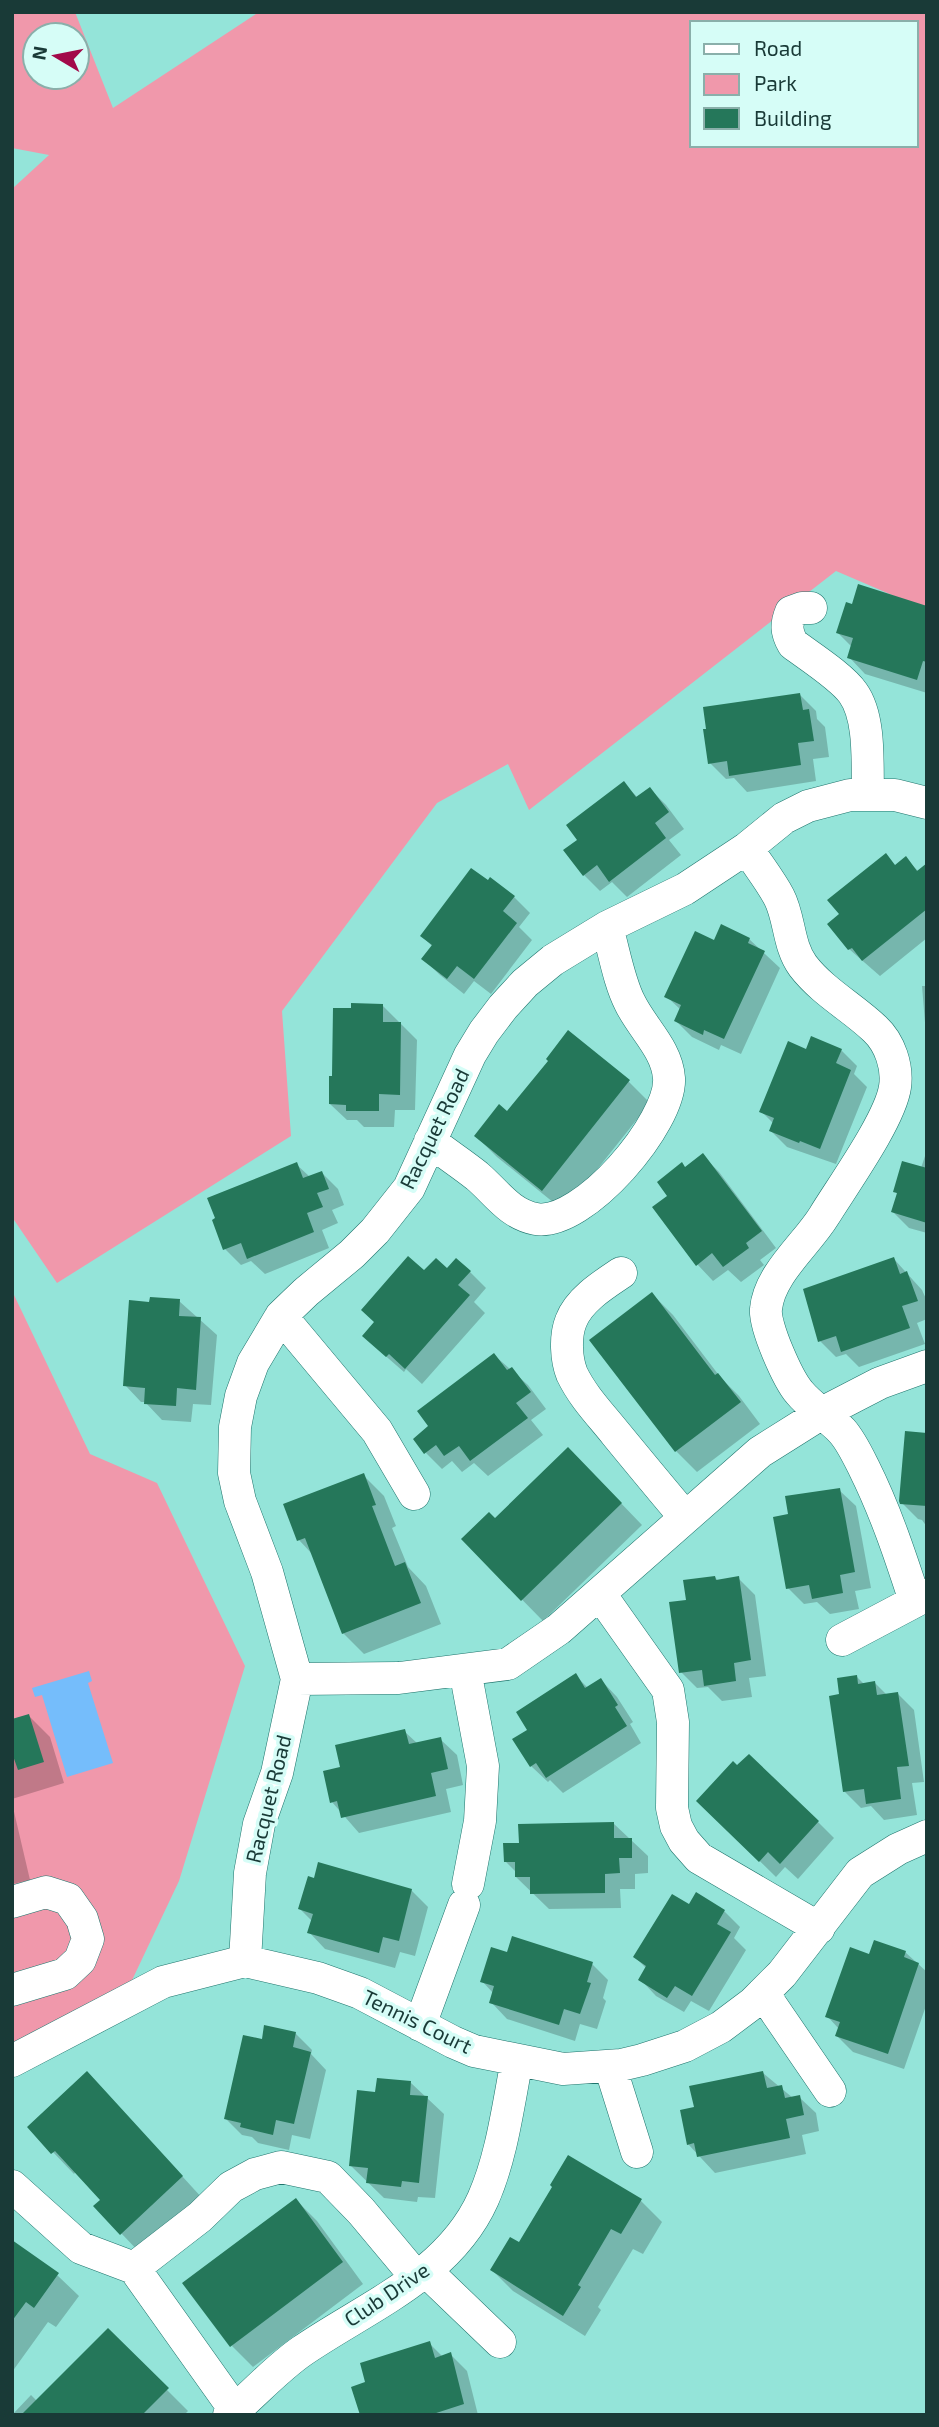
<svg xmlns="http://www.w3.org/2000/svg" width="939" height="2427" font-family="'Exo 2',sans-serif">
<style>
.green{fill:#f098ab;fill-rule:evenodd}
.water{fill:#75bdfb}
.shadow{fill:#0003}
.building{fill:#25775a}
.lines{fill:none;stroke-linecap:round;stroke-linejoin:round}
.minor-casing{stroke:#1e746c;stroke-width:33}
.minor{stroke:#fff;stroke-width:32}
.labels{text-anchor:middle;stroke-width:7;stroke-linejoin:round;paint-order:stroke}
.street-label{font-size:21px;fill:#193a37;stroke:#d6fdf7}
</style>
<rect width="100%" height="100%" fill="#94e4d9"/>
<!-- green -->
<path class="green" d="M12 12H75L113 108 259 12H927V610L836 571 529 810 508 764 437 803 282 1011 291 1136 57 1283 12 1217V189L49 155 12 148ZM692 23H916V145H692ZM35 35H77V77H35Z
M12 1294 14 1295 90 1454 157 1483 245 1666 179 1881 125 1995 12 2045Z"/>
<!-- water -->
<path class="water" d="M89 1671 92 1681 88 1683 113 1763 67 1777 42 1695 35 1697 32 1688Z"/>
<!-- shadow -->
<path class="shadow" d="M927 608V693L865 674 849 657 852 647 838 633Z
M799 694 816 711 817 719 825 727 829 757 813 759 816 781 747 792 734 778 726 779 710 763 708 730Z
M624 783 638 798 650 789 666 805 684 829 669 840 681 855 627 897 612 882 600 891 584 875Z
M906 859 919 872 927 865V938L880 976 849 949 841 914Z
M514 897 530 913 519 927 532 940 491 994 474 981 464 994 440 975 423 959 433 947 422 936Z
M749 939 780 968 741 1054 721 1045 719 1050 692 1037 676 1021 681 1010 666 996Z
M922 986H927V1047Z
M382 1005 417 1040 415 1110H395L394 1127H364L357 1120H347L330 1104 334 1077 353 1010Z
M569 1032 629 1082 650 1103 564 1211 497 1157 476 1136 507 1114 550 1061Z
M841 1050 857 1066 854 1074 867 1087 836 1164 787 1147 771 1131 774 1124 761 1111 807 1051Z
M927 1150V1233L909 1228 893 1212 898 1195 895 1191 921 1168Z
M703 1156 719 1172 776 1248 760 1260 764 1265 741 1282 728 1270 713 1281 697 1264 670 1196 686 1168Z
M296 1164 310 1177 322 1173 338 1189 344 1205 332 1210 338 1223 322 1230 329 1248 265 1274 251 1261 241 1265 225 1249Z
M894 1259 922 1290 927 1301V1319L917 1323 925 1344 859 1367 846 1354 836 1357 820 1341Z
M448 1271 470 1272 486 1288 474 1302 485 1313 422 1384 406 1369 404 1372 381 1352 425 1273Z
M652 1294 673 1315 721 1378 739 1396 760 1424 697 1472 676 1451 592 1340Z
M179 1301 217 1335 211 1405 193 1404 191 1422 162 1420 145 1402H141L125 1385 151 1304Z
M494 1355 528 1385 546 1409 531 1420 543 1435 488 1476 474 1463 462 1472 452 1461 442 1469 426 1453 431 1427Z
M926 1416H927V1527L922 1520 918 1519 902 1503 925 1435Z
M589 1470 642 1525 543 1621 463 1539Z
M363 1475 384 1496 396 1526 392 1528 408 1567 426 1586 441 1624 364 1654 343 1633 313 1555 299 1540Z
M839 1490 856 1506 871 1588 855 1591 859 1609 830 1614 817 1602 804 1604 788 1588 790 1516Z
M715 1577 718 1581 738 1578 755 1595 766 1676 749 1678 752 1697 722 1701 708 1687 697 1688 681 1672 688 1601Z
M576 1676 588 1688 601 1680 617 1697 633 1722 630 1724 641 1743 563 1793 550 1780 548 1782 531 1766 529 1730Z
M857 1677 864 1684 875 1683 887 1695 898 1694 914 1710 924 1782 912 1783 917 1815 884 1820 871 1806 861 1808 844 1791 841 1696Z
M29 1716 50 1737 64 1783 12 1799V1721Z
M404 1731 418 1744 440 1739 457 1755 463 1785 446 1789 451 1812 359 1833 332 1802 342 1768Z
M698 1801 818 1822 834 1838 798 1879 785 1867 776 1877Z
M12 1803 30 1880 12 1884Z
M613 1823 648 1856V1873L635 1874V1889H620L621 1908 549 1909 516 1877V1872L506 1862Z
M411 1890 428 1907 415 1956 400 1952 395 1968 325 1949 309 1932 312 1921 300 1909Z
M689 1906 724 1911 740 1927 734 1938 746 1950 709 2011 691 2001 684 2012 656 1996 640 1979 647 1969 635 1957Z
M905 1952 927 1972V2003L904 2069 853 2052 837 2036 839 2029 828 2017 870 1956Z
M508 1954 592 1964 608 1980 603 1998 606 2001 597 2029 580 2024 575 2041 507 2019 491 2002 493 1993 482 1981Z
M295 2033 312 2050 311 2054 326 2070 310 2139 292 2135 289 2150 258 2143 252 2137 242 2135 225 2118 263 2041Z
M763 2073 793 2098 799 2097 816 2113 819 2131 802 2135 806 2154 715 2173 688 2144 696 2109Z
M411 2083 444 2114 435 2198 418 2197 417 2202 384 2198 350 2165 377 2094Z
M108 2095 203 2199 142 2255 121 2233 102 2200 76 2171 74 2174 29 2127Z
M554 2187 641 2201 662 2222 643 2254 633 2249 598 2307 601 2310 585 2336 513 2291 492 2270 520 2245Z
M296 2200 317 2221 363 2284 253 2367 232 2346Z
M12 2242 57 2275 79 2296 56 2327 48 2322 12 2372Z
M108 2331 188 2411 184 2415H12L31 2395 37 2401Z
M429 2343 443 2357 450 2354 467 2371 478 2415H362L367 2383Z"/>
<!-- building -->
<path class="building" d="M858 584 927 606V662L923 661 917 680 847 658 853 638 836 633 846 602 852 604Z
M800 693 803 710 809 709 814 741 798 743 801 765 729 776 727 761 708 764 703 729H706L703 707Z
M624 781 636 797 650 787 669 812 655 823 666 838 609 882 597 865 583 876 563 850 577 840 566 825Z
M886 853 895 865 906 856 917 871 927 863V909L862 961 852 948 848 950 827 924 839 914 827 900Z
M471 868 488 880 490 877 515 896 503 911 517 923 474 979 457 966 447 979 421 959 432 945 420 936Z
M721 924 750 938 748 943 765 951 724 1039 704 1030 703 1035 674 1021 681 1005 664 997 695 931 714 940Z
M351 1003 383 1004V1022H401L400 1095 379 1094V1111H346V1105L329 1104V1076H332L333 1008H351Z
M568 1030 630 1080 542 1191 474 1136 499 1104 507 1111 548 1061 546 1059Z
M811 1036 842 1049 836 1063 851 1070 820 1149 800 1141 799 1143 769 1131 774 1118 759 1112 788 1041 806 1049Z
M703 1153 762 1231 746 1243 749 1248 723 1267 712 1253 696 1266 652 1207 667 1196 657 1182 682 1162 685 1167Z
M902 1161 927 1168V1223L891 1212 897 1193 893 1192Z
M297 1162 303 1178 322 1171 329 1189 317 1193 323 1207 307 1213 314 1232 247 1259 241 1243 223 1250 212 1220 215 1218 207 1198Z
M408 1256 424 1270 436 1258 447 1268 456 1258 471 1271 458 1285 470 1295 405 1369 389 1354 386 1357 362 1336 374 1322 361 1310Z
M894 1257 900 1274 907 1271 918 1301 902 1306 910 1328 841 1352 836 1336 818 1342 803 1289Z
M652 1292 715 1375 718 1373 741 1402 675 1452 589 1340Z
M150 1297 180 1299 179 1316 201 1317 196 1390 177 1388 176 1406 144 1404 145 1388 123 1386 129 1300 149 1302Z
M494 1353 507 1370 512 1367 531 1392 516 1403 528 1418 470 1461 459 1446 444 1456 436 1445 424 1454 413 1439 428 1426 417 1411Z
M905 1431 927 1433V1506L900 1504 899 1501Z
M568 1447 622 1503 521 1601 461 1539 489 1512 495 1518Z
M364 1473 376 1505 372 1506 395 1566 405 1562 421 1603 342 1634 305 1538 297 1541 283 1504Z
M840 1488 855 1572 840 1575 843 1593 812 1599 809 1585 786 1589 773 1517 788 1514 785 1496Z
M715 1576 716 1580 739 1576 751 1660 734 1663 736 1681 704 1686 702 1670 679 1673 669 1602 686 1600 683 1580Z
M576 1673 585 1688 601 1678 618 1705 615 1707 627 1726 546 1778 536 1763 530 1767 512 1739 527 1730 516 1712Z
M857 1675 858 1684 875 1681 877 1695 898 1692 909 1766 897 1767 901 1799 866 1804 864 1789 843 1792 829 1696 839 1694 837 1678Z
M29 1714 44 1762 18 1770 12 1753V1719Z
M405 1729 409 1744 441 1737 448 1769 431 1773 436 1796 341 1818 337 1801 330 1803 323 1771 340 1767 335 1745Z
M749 1754 819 1821 780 1864 768 1852 759 1862 696 1801 733 1761 737 1765Z
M614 1822V1838H632V1858H619L620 1873 605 1874V1893L530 1894V1877H515V1862H504L503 1843H519L518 1824Z
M318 1862 412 1889 399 1941 383 1937 379 1953 307 1933 313 1914 298 1909 308 1876 314 1878Z
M696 1892 725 1910 717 1924 731 1932 692 1996 675 1986 667 1998 638 1980 646 1966 633 1957 672 1894 689 1904Z
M512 1936 593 1962 587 1982 591 1983 580 2014 564 2009 559 2025 489 2003 494 1986 480 1982 491 1947 507 1952Z
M874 1940 906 1951 904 1957 919 1963 888 2054 835 2036 840 2022 825 2017 850 1947 869 1954Z
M264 2025 296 2032 293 2047 311 2052 294 2124 276 2120 273 2135 240 2127 241 2123 224 2119 243 2035 262 2039Z
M87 2071 183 2176 120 2235 93 2206 100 2200 55 2151 51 2154 27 2127Z
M763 2071 767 2088 782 2085 785 2098 800 2095 804 2115 786 2119 790 2138 697 2157 694 2143 687 2145 680 2110 694 2107 689 2086Z
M377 2078 411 2081 410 2095 428 2096 419 2183 402 2181 401 2187 366 2183 368 2168 349 2166 357 2090 375 2092Z
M568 2155 642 2199 621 2234 611 2229 578 2285 581 2287 563 2316 490 2270 510 2237 519 2242 552 2187 550 2185Z
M296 2198 343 2262 230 2347 182 2283Z
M12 2240 59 2273 34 2308 26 2302 12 2321Z
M108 2328 169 2388 142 2415H21Z
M430 2341 435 2358 451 2352 464 2404 430 2415H360L351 2387 365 2382 360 2363Z"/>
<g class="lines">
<!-- minor casing -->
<g class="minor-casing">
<path id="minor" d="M811 608H802L791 612C786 624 786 632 793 644 809 656 842 677 853 693 871 718 867 765 868 795
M747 848C757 864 770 880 779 897 790 918 788 946 803 966 823 992 852 1007 875 1029 890 1043 898 1067 895 1087 890 1120 843 1185 824 1216 807 1244 769 1274 766 1309 764 1326 788 1379 799 1392 811 1407 829 1417 842 1431 851 1441 858 1456 864 1468 885 1510 900 1555 915 1601
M430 1141C445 1153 462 1164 477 1176 496 1192 509 1214 536 1219 583 1227 672 1122 669 1078 667 1049 642 1028 630 1003 619 982 614 951 607 927
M621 1273C603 1285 579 1300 571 1321 565 1336 566 1359 572 1374 583 1397 601 1415 616 1434 639 1462 662 1490 685 1517
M281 1316 377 1431 414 1494
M600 1594 668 1690 673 1722 672 1808 676 1826 684 1841 699 1858 819 1928
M842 1640 927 1595
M465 1670 483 1766 480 1821 468 1884
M297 1679 399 1678 508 1664 559 1629 760 1452 822 1413 880 1383 927 1366
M12 1902 46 1892 68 1899 82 1919 88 1939 80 1960 65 1974 12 1990
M245 1961 250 1873 259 1824 277 1773 297 1679 267 1572 240 1501 234 1473 235 1427 241 1396 253 1363 281 1316 306 1292 352 1254 375 1231 409 1188 470 1055 484 1032 503 1007 525 983 553 960 607 927 685 889 747 848 784 818 808 806 850 795H895L927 803
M763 1993 830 2091
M420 2025 464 1905
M12 2061 163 1982 245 1961 318 1978 360 1993 453 2042 474 2051 563 2069 621 2065 642 2060 685 2046 721 2027 753 2003 782 1974 860 1873 898 1849 927 1836
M610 2066 637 2152
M12 2186 81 2248 134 2268 235 2410
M134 2268 200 2217 231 2187 255 2174 281 2167 328 2177 361 2211 417 2278
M426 2271 500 2342
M229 2415C254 2394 276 2369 302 2351 366 2307 449 2275 483 2199 502 2156 508 2106 517 2060"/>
</g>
<!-- minor -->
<use href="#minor" class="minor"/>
</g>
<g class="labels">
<!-- street labels -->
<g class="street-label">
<text transform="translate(435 1129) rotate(-64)" y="7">Racquet Road</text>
<text transform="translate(269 1799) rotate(-76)" y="7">Racquet Road</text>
<text transform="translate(417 2022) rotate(26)" y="7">Tennis Court</text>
<text transform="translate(387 2295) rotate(-34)" y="7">Club Drive</text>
</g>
</g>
<!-- border -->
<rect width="939" height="2427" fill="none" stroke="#193a37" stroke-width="28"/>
<!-- legend -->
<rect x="690" y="21" width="228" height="126" fill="#d6fdf7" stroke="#8aafaa" stroke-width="2"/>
<rect x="704" y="44" width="35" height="10" fill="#ffffff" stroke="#8aafaa" stroke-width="2"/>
<text x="754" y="56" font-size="21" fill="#193a37">Road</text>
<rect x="704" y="74" width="35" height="21" fill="#f098ab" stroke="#8aafaa" stroke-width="2"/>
<text x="754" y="91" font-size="21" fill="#193a37">Park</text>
<rect x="704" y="108" width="35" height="21" fill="#25775a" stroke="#8aafaa" stroke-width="2"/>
<text x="754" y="126" font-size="21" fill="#193a37">Building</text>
<!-- north arrow -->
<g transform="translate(56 56) rotate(280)"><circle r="33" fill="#d6fdf7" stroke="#8aafaa" stroke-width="2"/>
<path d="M0-5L12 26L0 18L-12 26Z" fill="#a20a4a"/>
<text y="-10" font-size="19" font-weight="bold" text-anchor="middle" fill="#193a37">N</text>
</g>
</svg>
